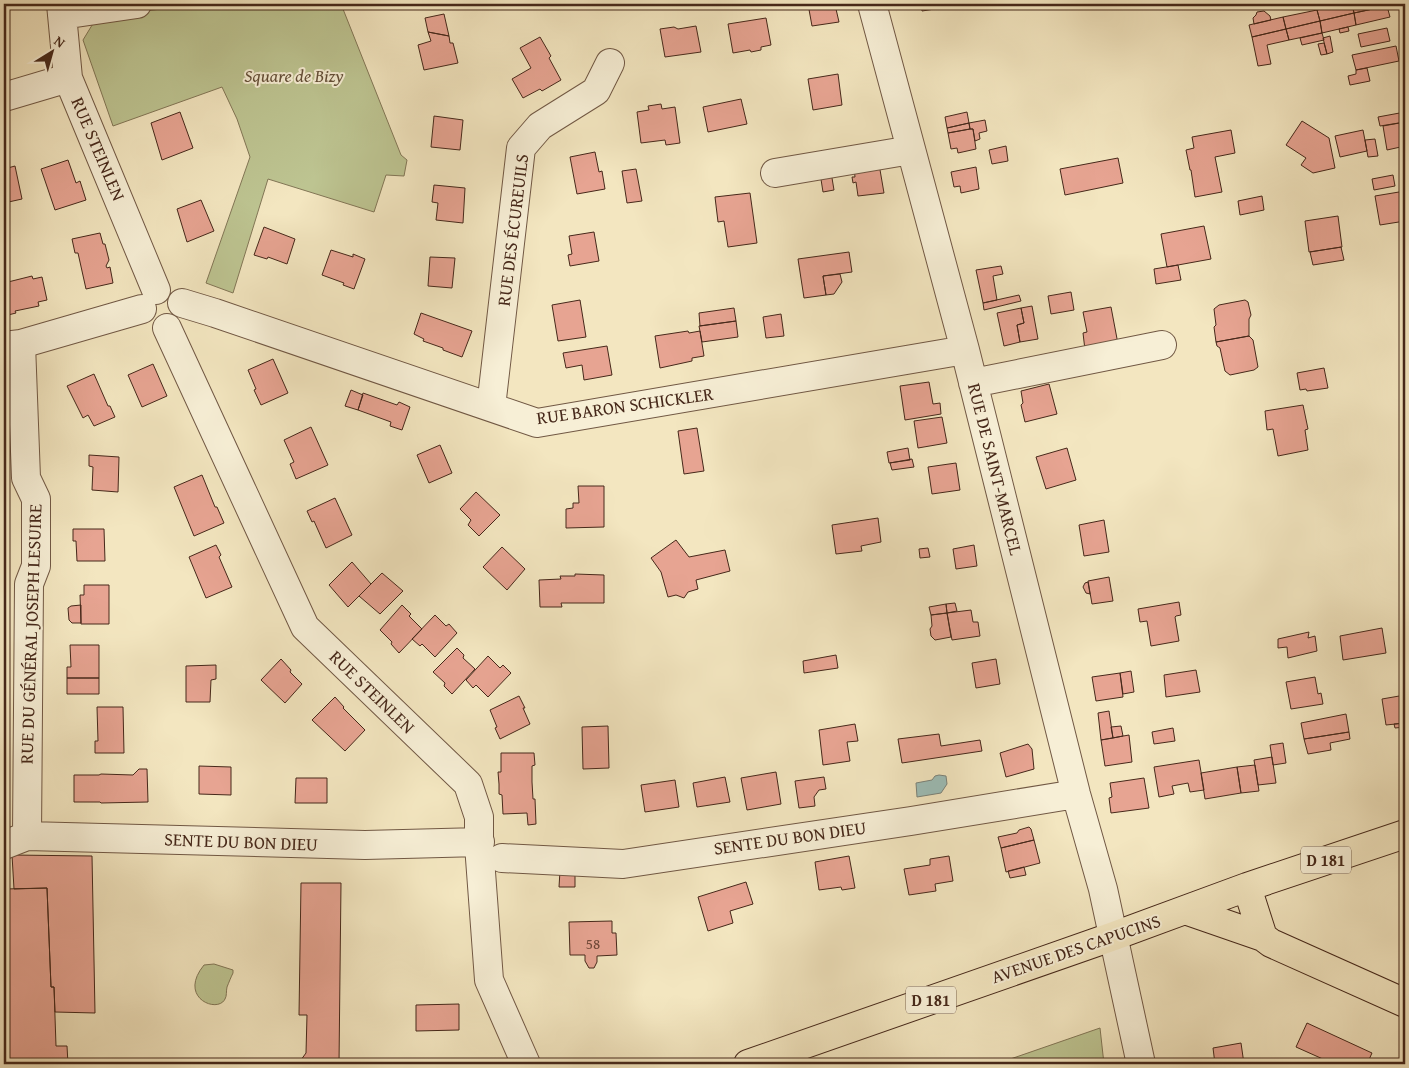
<svg xmlns="http://www.w3.org/2000/svg" width="1409" height="1068" font-family="'Gentium Book Plus',serif">
<style>
.green{fill:#bdc491;stroke:#827656}
.water{fill:#9dbeb8;stroke:#7a8279}
.building{fill:#e7a492;stroke:#46281a}
.lines{fill:none;stroke-linecap:round;stroke-linejoin:round}
.minor-casing{stroke:#715844;stroke-width:30}
.major-casing{stroke:#46281a;stroke-width:30}
.minor{stroke:#f7efd6;stroke-width:28}
.major{stroke:#f3e6c0;stroke-width:28}
.labels{text-anchor:middle;stroke-width:4;stroke-linejoin:round;paint-order:stroke}
.number-label{font-size:15px;fill:#6e4738}
.shield{fill:#f7efd6;stroke:#7b6452;stroke-width:1}
.shield-label{font-size:16px;font-weight:bold;fill:#46281a}
.park-label{font-size:18px;font-style:italic;fill:#644f38;stroke:#f7efd6}
.street-label{font-size:18px;fill:#46281a;stroke:#f7efd6}
</style>
<rect width="100%" height="100%" fill="#f3e6c0"/>
<filter id="stains"><feTurbulence type="fractalNoise" baseFrequency=".004" numOctaves="4"/><feColorMatrix values="0 0 0 0 .2 0 0 0 0 .09 0 0 0 0 .02 0 0 0 .5 -.17"/></filter>
<radialGradient id="worn" r=".72"><stop offset=".6" stop-color="#630" stop-opacity="0"/><stop offset="1" stop-color="#630" stop-opacity=".3"/></radialGradient>
<!-- green -->
<path class="green" d="M201 4H341L401 155 407 160 404 176 386 175 374 212 268 179 233 293 206 283 250 157 237 119 222 87 113 126 83 40 97 17Z
M214 964 233 970V973C231 977 229 982 227 987 226 991 227 996 225 999 218 1014 177 998 204 965Z
M1100 1028 1104 1064H996Z"/>
<!-- water -->
<path class="water" d="M939 775 946 776 947 784 941 793 917 797 916 783 932 780 935 776Z"/>
<!-- building -->
<path class="building" d="M533 4H557L553 5V6L539 8V6L533 7Z
M808 4H833L834 9H836L839 22 812 26Z
M921 4H940L941 8 922 11Z
M1343 4H1352L1354 13 1320 21 1317 10Z
M1352 4H1386L1387 6 1354 13Z
M1387 6 1390 17 1356 25 1354 13Z
M1317 10 1320 21 1286 29 1283 17Z
M1264 11 1270 16 1271 20 1254 24 1253 18 1256 15 1257 12Z
M1354 13 1356 25 1322 33 1320 21Z
M444 14 449 36 428 32 425 18Z
M1283 17 1286 29 1252 37 1249 25Z
M766 18 771 45 761 47V50L751 52 750 50 733 53 728 24Z
M1320 21 1322 33 1289 40 1286 29Z
M696 26 701 52 665 57 660 29 674 27 678 29Z
M1348 27 1349 31 1340 33 1339 29Z
M1387 28 1390 41 1361 47 1358 34Z
M1286 29 1289 40 1267 45 1271 64 1258 66 1252 37Z
M428 32 449 36 450 43H453L458 63 424 70 418 45 431 41Z
M1322 33 1324 40 1302 45 1300 38Z
M1330 36 1333 52 1327 54 1323 38Z
M540 37 551 56 549 58 561 80 542 91 540 89 523 98 512 79 531 68 520 48Z
M1324 43 1327 54 1321 55 1318 44Z
M1396 46 1399 61 1356 70 1352 55Z
M1367 68 1370 81 1350 85 1348 76 1356 74V70Z
M838 74 842 105 813 110 808 79Z
M741 99 747 124 708 132 703 107Z
M661 104 662 109 675 107 680 143 666 145 665 140 641 143 637 112 649 110 648 106Z
M180 112 193 148 162 160 151 123Z
M967 112 969 123 947 128 945 117Z
M1405 112V122L1380 126 1378 117Z
M434 116 463 120 460 150 431 147Z
M985 120 987 131 979 133 980 139 975 141 973 129H970L969 123Z
M1302 121 1329 138 1335 168 1313 173 1301 165 1306 158 1286 145Z
M1405 122V146L1387 150 1383 126Z
M969 123 970 129 948 133 947 128Z
M970 129H973L976 149 958 153 957 148 951 149 948 133Z
M1231 130 1235 153 1215 157 1222 192 1195 197 1191 170H1190L1186 150 1194 148 1192 137Z
M1363 130 1367 151 1340 157 1335 136Z
M1375 139 1378 156 1368 157 1365 140Z
M1006 146 1008 161 992 164 989 150Z
M595 152 599 172 602 171 605 189 577 194 570 157Z
M1118 158 1123 183 1065 195 1060 169Z
M68 160 76 183 80 181 86 200 55 210 41 169Z
M879 164 884 193 858 196 856 182 853 183 852 177H855L854 168Z
M15 166 22 199 4 203V169Z
M976 167 979 189 961 193 960 186 954 187 951 172Z
M636 169 642 201 627 203 622 171Z
M831 172 834 190 823 192 820 173Z
M1393 175 1395 186 1374 190 1372 179Z
M434 185 465 188 463 223 436 220 438 203 432 202Z
M1405 191V221L1380 225 1375 196Z
M750 193 757 243 728 247 724 221 718 222 715 197Z
M1262 196 1264 210 1240 215 1238 201Z
M201 200 214 231 187 242 177 209Z
M1338 216 1342 247 1309 252 1305 221Z
M1204 226 1211 259 1167 267 1161 234Z
M264 227 295 239 287 264 268 257 267 259 254 255Z
M594 232 599 261 570 266 568 255 572 254 569 236Z
M100 233 103 244H105L109 260 106 266 107 268 110 267 113 283 86 289 78 253H75L72 239Z
M1341 247 1344 260 1313 265 1310 252Z
M331 250 353 257V254L365 259 354 289 343 285 344 283 322 275Z
M849 252 852 272 823 276 826 295 804 298 798 259Z
M430 257 455 258 452 288 428 286Z
M1178 265 1181 280 1156 284 1154 269Z
M1001 266 1003 274 993 276 997 300 983 303 976 270Z
M840 274 842 282 834 294 826 295 823 276Z
M32 276 33 279 42 277 47 300 38 302 39 306 15 311 16 313 4 316V283Z
M1071 292 1074 310 1051 314 1048 296Z
M1019 295 1021 301 984 310 983 303Z
M580 300 586 337 558 341 552 305Z
M1245 300 1248 302 1251 315 1249 319V336L1216 342 1214 327 1216 325 1214 309 1219 305Z
M1032 306 1038 339 1020 342 1017 325 1024 323 1021 308Z
M1111 307 1118 344 1085 350 1083 333 1087 332 1083 312Z
M734 308 736 321 700 326 699 313Z
M1021 308 1024 323 1017 325 1020 342 1004 346 997 313Z
M421 313 472 331 462 357 443 350V348L423 341 424 339 414 334Z
M781 314 784 336 766 338 763 317Z
M736 321 738 337 702 342 699 326Z
M688 331 689 333 700 331 704 356 692 358V361L660 368 655 336Z
M1249 336 1253 340 1258 367 1254 370 1230 375 1225 371 1220 348 1217 346 1216 342Z
M607 346 612 375 584 380 582 365 566 368 563 353Z
M273 359 288 393 261 405 254 390 256 389 248 370Z
M153 364 167 396 142 407 128 375Z
M1324 368 1328 388 1307 391 1306 389 1300 390 1297 373Z
M94 374 108 406H110L115 417 94 426 88 415 83 418 67 386Z
M929 382 933 404 940 403 941 414 905 420 900 386Z
M1049 384 1057 414 1025 422 1021 405 1023 403 1021 391Z
M351 390 363 395 358 410 345 406Z
M363 393 397 405 399 402 410 407 402 430 390 426 391 422 358 410Z
M1303 405 1308 429 1305 430 1308 450 1278 456 1273 429 1267 430 1265 411Z
M942 417 947 443 918 448 914 421Z
M311 427 328 465 296 479 290 464 294 462 284 440Z
M697 428 704 471 684 474 678 431Z
M440 445 452 473 429 483 417 455Z
M908 448 910 460 889 463 887 452Z
M1067 448 1076 480 1046 489 1036 457Z
M89 455 119 457 118 492 92 490 93 467 89 466Z
M912 459 914 467 892 470 890 463Z
M956 463 960 490 932 494 928 467Z
M202 475 215 507H217L224 523 194 536 174 487Z
M578 486H604V527L566 528V509L573 508V503H579Z
M476 492 500 515 479 536 468 525 471 520 460 509Z
M335 498 352 535 326 548 314 521 312 522 307 511Z
M878 518 881 542 861 546 862 551 836 554 832 525Z
M1104 520 1109 552 1084 556 1079 525Z
M73 529H104L105 561H77L76 541H73Z
M676 540 689 557 725 550 730 571 696 580 698 589 688 592 684 598 676 595 668 597 661 572 651 558Z
M216 545 221 555 219 557 232 587 206 598 189 557Z
M974 545 977 566 956 569 953 549Z
M502 547 525 569 507 590 483 567Z
M928 548 930 557 920 558 919 549Z
M352 562 371 584 348 607 329 585Z
M382 573 403 591 380 614 359 596Z
M575 574 604 575V603H561L562 607H540L539 580 561 579 560 576H575Z
M1109 577 1113 601 1092 604 1088 581Z
M1088 582 1090 594 1086 593 1083 587 1085 583Z
M84 585H109V624H81L80 595H84Z
M1179 602 1181 615 1176 616 1175 617 1179 641 1151 646 1147 621 1140 622 1138 609Z
M955 603 957 611 947 613 946 604Z
M946 604 947 613 931 615 929 607Z
M81 605V623H72L69 620 68 608 71 606Z
M402 605 411 614 409 616 422 629 399 653 391 644 392 642 380 630Z
M971 610 973 622H978L980 636 952 640 947 613Z
M947 613 951 637 935 640 931 636 930 629 932 626 931 615Z
M435 615 446 626 449 624 457 633 435 657 422 644 420 646 412 639Z
M1382 628 1386 653 1343 660 1340 636Z
M1309 632 1308 638 1315 636 1317 651 1288 658 1287 647 1278 648V639Z
M70 645H99V678H67V667H71Z
M457 648 464 655 463 658 475 669 452 694 444 686 445 683 433 672Z
M836 655 838 668 804 673 803 661Z
M488 656 500 668 503 665 511 673 488 697 476 685 473 688 466 680Z
M281 659 291 670 290 672 302 684 285 703 261 680Z
M996 659 1000 684 976 688 972 663Z
M216 665V679L211 680 210 702H186V666Z
M1196 670 1200 692 1166 697 1164 675Z
M1131 671 1134 692 1123 694 1120 673Z
M1120 673 1123 697 1096 701 1092 677Z
M1315 677 1318 694 1321 693 1323 704 1291 709 1286 682Z
M67 678H99V694H67Z
M1405 695V723L1386 725 1382 699Z
M519 696 525 708H523L530 724 500 739 495 728 497 727 490 710Z
M335 697 344 707 343 708 365 730 345 751 312 720Z
M97 707H123L124 753H95V741H98Z
M1109 711 1113 738 1101 740 1098 713Z
M1346 714 1349 732 1304 739 1301 723Z
M4 722H7L8 746H4Z
M1405 723V727L1395 728 1394 724Z
M855 724 858 741 847 742 850 761 823 765 819 730Z
M608 726 609 768 583 769 582 727Z
M1121 726 1123 736 1113 738 1111 727Z
M1173 728 1175 741 1154 744 1152 732Z
M1349 732 1350 739 1330 743 1331 750 1308 754 1304 739Z
M939 734 941 746 980 740 982 751 902 763 898 739Z
M1129 735 1132 762 1105 766 1101 740Z
M1283 743 1286 763 1273 765 1270 745Z
M1028 744 1032 749 1034 769 1006 777 1000 753Z
M4 746H8V769H4Z
M501 753H534L535 765 532 766V782L533 799H535L536 824 528 825 527 813 503 814 502 795 499 794V784L498 772H501Z
M1272 757 1276 783 1258 785 1254 760Z
M1199 760 1204 790 1190 792 1188 783 1172 786 1174 794 1159 797 1154 767Z
M1255 765 1259 791 1241 793 1237 767Z
M199 766 231 767V795L199 794Z
M1237 767 1241 793 1205 799 1201 773Z
M139 769H147L148 802 101 803 100 802H74V775H99L101 774 133 775Z
M776 772 781 804 747 810 741 778Z
M725 777 730 802 697 807 693 783Z
M824 777 826 789 819 790 814 797 815 806 799 808 795 781Z
M296 778H327V803H295Z
M1144 778 1149 808 1111 813 1109 798 1112 797 1110 783Z
M675 780 679 807 645 812 641 785Z
M1029 827 1031 829 1034 840 1001 848 998 837 1017 833 1019 830Z
M1034 840 1040 863 1006 872 1001 848Z
M12 855 92 856 95 1013 55 1012 54 987H51L47 888 14 889Z
M849 856 855 888 842 890 841 887 819 890 815 862Z
M949 856 953 881 935 884 936 891 909 895 904 869 930 865V859Z
M1024 867 1026 875 1010 878 1008 871Z
M560 871H575V887H559Z
M746 882 753 904 730 911 733 923 708 931 698 897Z
M301 883H341L339 1064H298L306 1053 307 1015H299Z
M47 888 51 987H54L56 1046H67L68 1064H4V1011H6V990H4V889Z
M612 921V933H616L617 955 597 956V962L594 968H589L585 961V955H570L569 922Z
M459 1004V1030L416 1031V1005Z
M1307 1023 1372 1053 1367 1064H1334L1296 1047Z
M1241 1043 1244 1064H1215L1213 1048Z"/>
<g class="lines">
<!-- minor casing -->
<g class="minor-casing">
<path id="minor" d="M61 4 68 78 156 290
M872 4 965 350 1076 794 1103 889 1141 1064
M62 15 137 4
M4 97 68 78
M775 173 911 150
M182 303 215 313 537 423 965 350
M167 328 305 627 468 784 479 817V845L489 980 526 1064
M21 344 26 478 36 499V566L29 584 27 836
M4 346 21 344 142 309
M973 383 1162 345
M491 407 521 148 540 126 596 91 610 63
M4 845 27 836 365 845 480 842
M502 858 623 864 911 821 1076 794"/>
</g>
<!-- major casing -->
<g class="major-casing">
<path id="major" d="M1247 887 1263 937
M1185 910 1263 937 1271 943 1405 1003
M748 1064 1114 936 1247 887 1405 834"/>
</g>
<!-- minor -->
<use href="#minor" class="minor"/>
<!-- major -->
<use href="#major" class="major"/>
</g>
<g class="labels">
<!-- number labels -->
<g class="number-label">
<text x="593" y="949">58</text>
</g>
<!-- shield labels -->
<g class="shield">
<rect x="1301" y="846.5" width="50" height="27" rx="4"/>
<rect x="906" y="986.5" width="50" height="27" rx="4"/>
</g>
<g class="shield-label">
<text x="1326" y="866">D 181</text>
<text x="931" y="1006">D 181</text>
</g>
<!-- park labels -->
<g class="park-label">
<text x="294" y="82">Square de Bizy</text>
</g>
<!-- street labels -->
<g class="street-label">
<text transform="translate(98 149) rotate(67)" y="6">RUE STEINLEN</text>
<text transform="translate(513 230) rotate(-83)" y="6">RUE DES ÉCUREUILS</text>
<text transform="translate(625 406) rotate(-8)" y="6">RUE BARON SCHICKLER</text>
<text transform="translate(995 469) rotate(76)" y="6">RUE DE SAINT-MARCEL</text>
<text transform="translate(31 634) rotate(-88)" y="6">RUE DU GÉNÉRAL JOSEPH LESUIRE</text>
<text transform="translate(372 692) rotate(44)" y="6">RUE STEINLEN</text>
<text transform="translate(790 838) rotate(-8)" y="6">SENTE DU BON DIEU</text>
<text transform="translate(241 842) rotate(2)" y="6">SENTE DU BON DIEU</text>
<text transform="translate(1076 949) rotate(-19)" y="6">AVENUE DES CAPUCINS</text>
</g>
</g>
<!-- margin -->
<rect width="1409" height="1068" fill="none" stroke="#f3e6c0" stroke-width="20"/>
<rect x="5" y="5" width="1399" height="1058" fill="none" stroke="#46281a" stroke-width="2.5"/>
<rect x="10" y="10" width="1389" height="1048" fill="none" stroke="#46281a"/>
<!-- north arrow -->
<g transform="translate(52 52) rotate(37)" stroke="#f7efd6" stroke-width="4" paint-order="stroke">
<path d="M0-4L9 19L0 12L-9 19Z" fill="#46281a"/>
<text y="-8" font-size="14" font-weight="bold" text-anchor="middle" fill="#46281a">N</text>
</g>
<rect width="100%" height="100%" filter="url(#stains)"/>
<rect width="100%" height="100%" fill="url(#worn)"/>
</svg>
